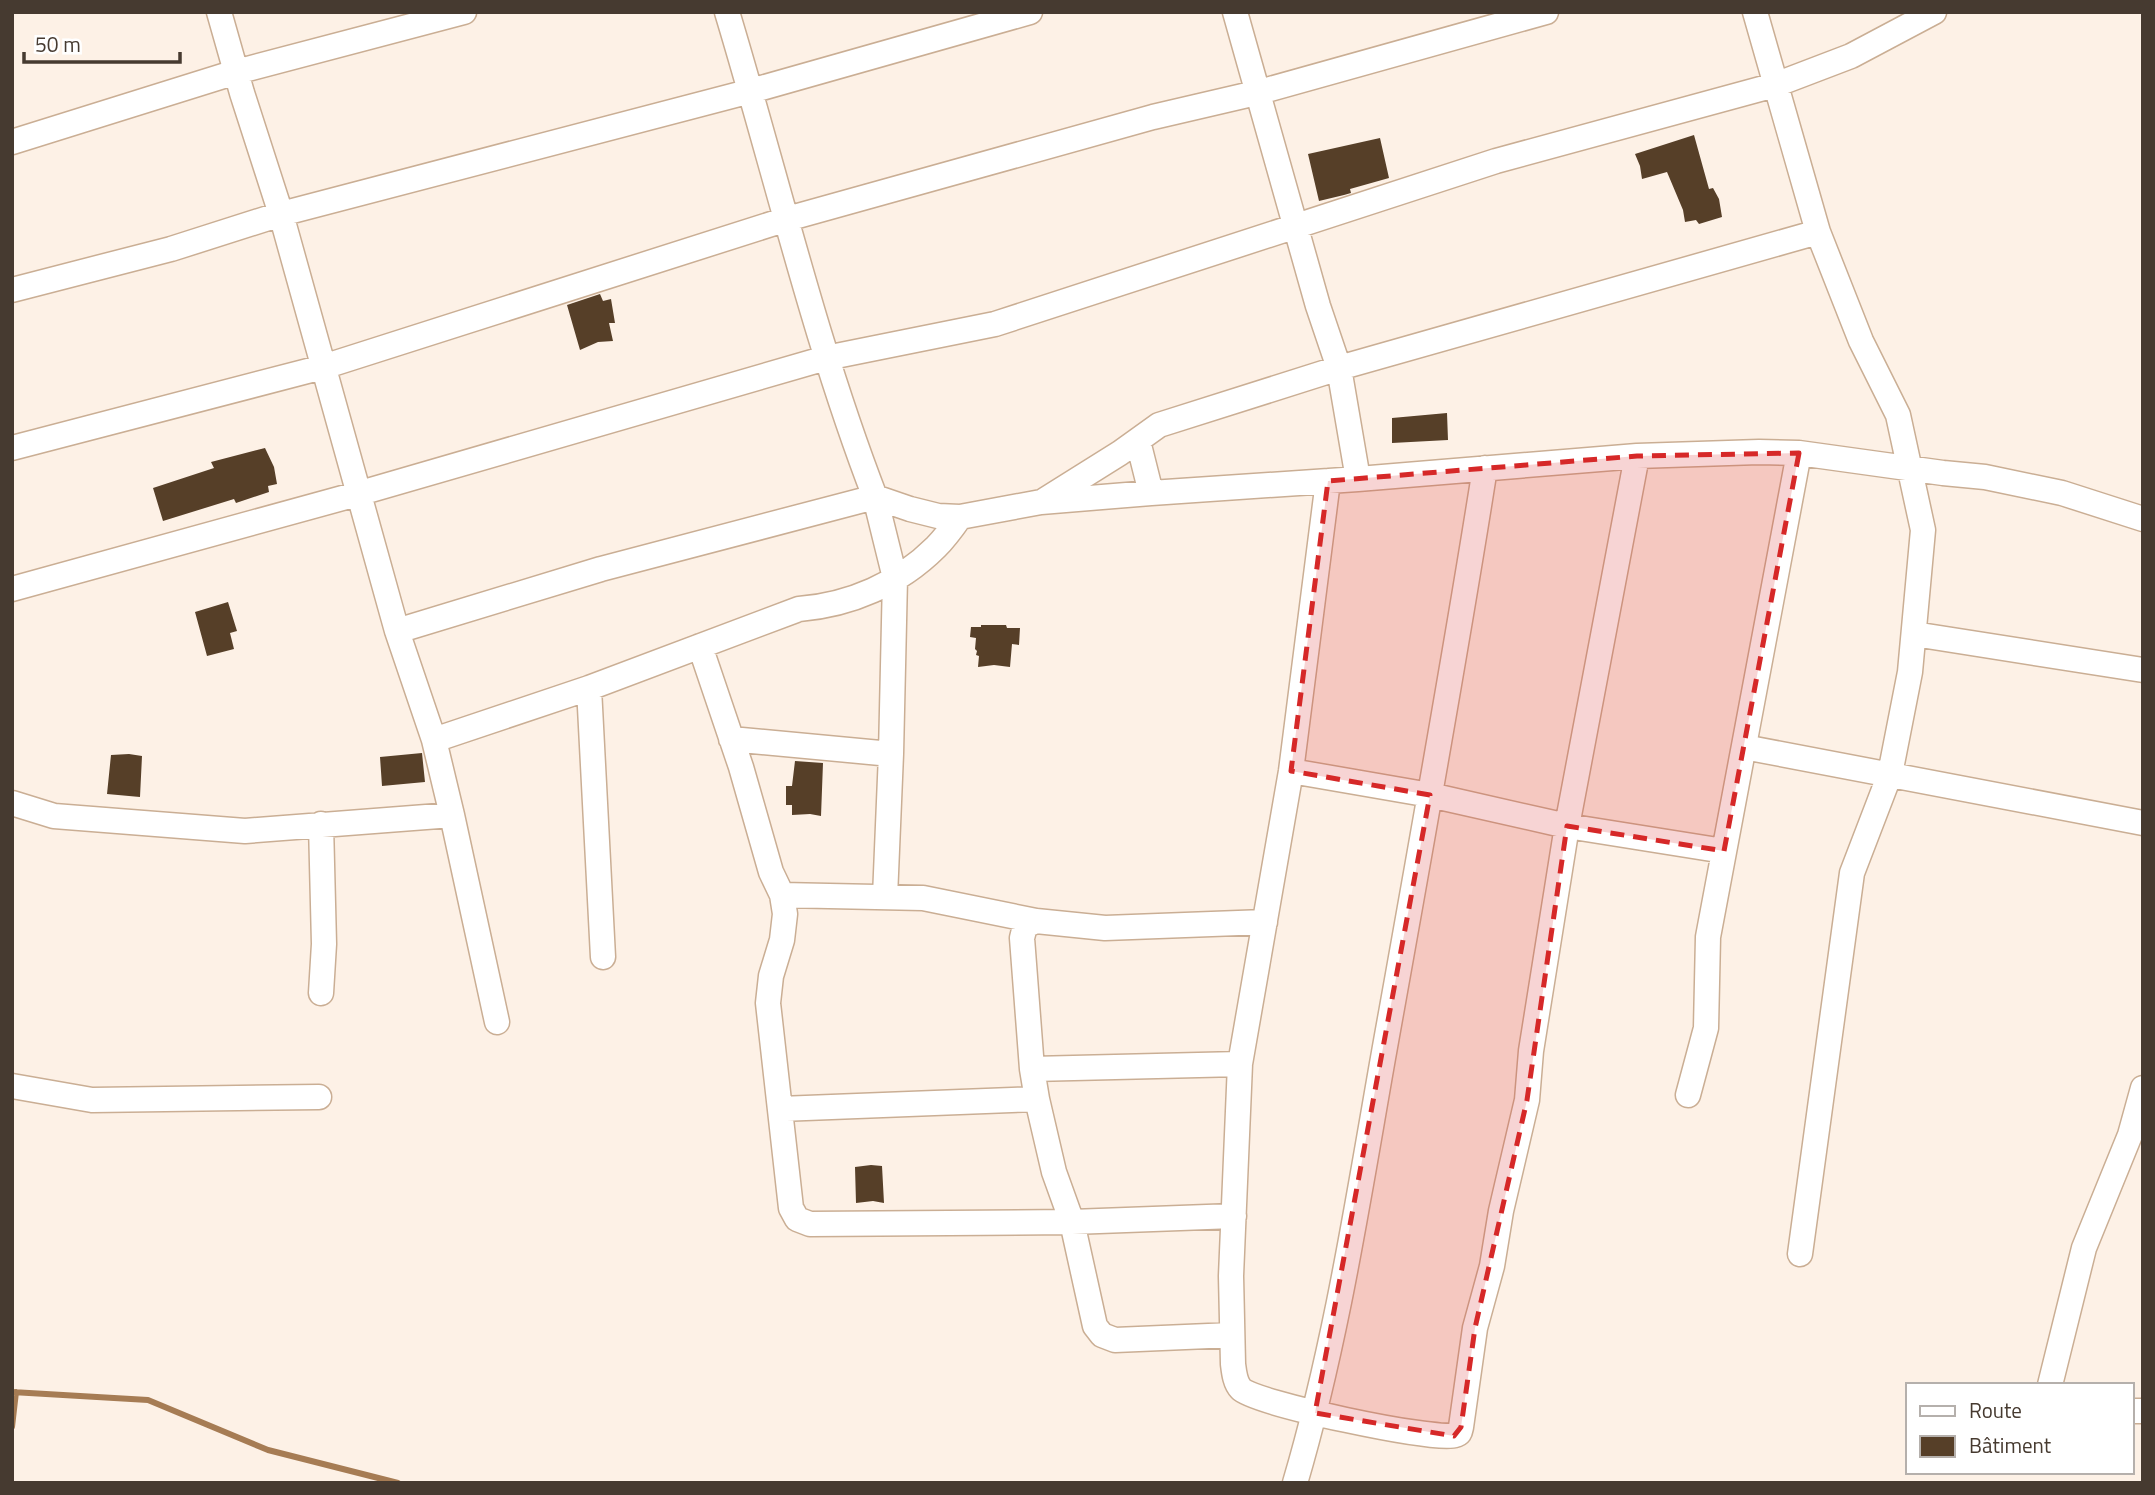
<svg xmlns="http://www.w3.org/2000/svg" width="2155" height="1495" font-family="'Titillium Web',sans-serif">
<style>
.lines{fill:none;stroke-linecap:round;stroke-linejoin:round}
.stream{stroke:#a67c54;stroke-width:6}
.building{fill:#563f28}
.minor-casing{stroke:#caae94;stroke-width:27}
.minor{stroke:#fff;stroke-width:24}
.marked{fill:#d62828;fill-opacity:0.2;stroke:#d62828;stroke-width:5;stroke-dasharray:14 9;stroke-linejoin:round}
</style>
<rect width="100%" height="100%" fill="#fdf1e6"/>
<g class="lines">
<!-- stream -->
<path class="stream" d="M12 1392 148 1400 268 1450 398 1483
M12 1427 16 1392"/>
</g>
<!-- building -->
<path class="building" d="M1694 135 1709 189 1713 188 1719 199 1722 217 1699 224 1696 220 1685 222 1683 210 1667 172 1642 179 1640 166 1635 154Z
M1380 138 1389 178 1350 189 1351 193 1344 195 1319 201 1308 154Z
M600 294 603 301 611 299 615 323H609L613 341 598 342 580 350 567 305Z
M1447 413 1448 440 1392 443V418Z
M265 448 274 467 277 484 268 486 269 492 236 503 234 499 163 521 153 488 214 468 211 462Z
M228 602 237 631 230 633 234 649 207 656 195 612Z
M981 625H1006L1007 628H1020L1019 645 1012 644 1010 667 994 665 978 667 979 656 976 655 977 651 975 649 976 638 970 637 971 627H981Z
M422 753 425 782 382 786 380 757Z
M129 754 142 756 140 797 107 794 111 755Z
M795 761 823 763 821 816 810 814 792 815V805H786V786H792Z
M871 1165 882 1166 884 1203 873 1201 856 1203 855 1167Z"/>
<g class="lines">
<!-- minor casing -->
<g class="minor-casing">
<path id="minor" d="M219 12 242 93 281 214 397 631 434 740 589 688 799 609C850 605 899 584 936 547 945 538 953 527 960 517
M727 12C776 174 814 339 875 497L910 509 938 516 960 517 1041 502 1151 493 1358 479 1637 456 1759 452 1799 453 1943 473 1985 477 2062 493 2143 519
M1235 12 1318 306 1339 368 1358 479
M1755 12 1818 232 1861 341 1898 415 1923 530 1910 672 1890 774 1852 873 1800 1254
M12 142 236 72 464 12
M12 290 171 249 281 214 751 91 1030 12
M1138 441 1151 493
M12 448 323 367 787 219 1153 117 1256 93 1546 12
M1328 481 1291 771 1240 1064 1231 1276 1233 1364C1234 1372 1235 1383 1241 1389 1253 1403 1437 1442 1455 1435 1460 1434 1460 1432 1461 1427L1475 1328 1492 1266 1501 1211 1527 1100 1531 1051 1567 826 1637 456
M1045 500 1120 453 1159 425 1339 368 1818 232
M12 589 357 494 826 358 995 324 1496 161 1775 85 1851 56 1934 12
M397 631 601 569 875 497 895 578 891 754 885 897
M1914 634 2143 670
M700 646 741 767 771 872 782 895 785 914 782 940 771 976 768 1003 791 1208 797 1219 810 1224 1072 1222 1234 1216
M589 688 603 957
M731 739 891 754
M434 740 452 815 497 1022
M1744 747 2143 823
M1291 771 1430 795 1567 826 1724 851
M12 803 54 816 245 831 452 815
M782 895 923 898 1036 921
M321 993 324 944 321 824
M1032 1069 1240 1064
M12 1086 92 1100 319 1097
M1688 1095 1706 1028 1708 937 1799 453
M780 1109 1037 1099
M1232 1335 1115 1340 1102 1335 1095 1326 1072 1222 1054 1172 1037 1099 1032 1069 1022 938 1025 926 1036 921 1105 928 1265 922
M2050 1385 2084 1248 2130 1135 2143 1088
M2132 1411H2143
M1295 1483C1336 1344 1358 1200 1383 1058 1418 862 1454 665 1485 468"/>
</g>
<!-- minor -->
<use href="#minor" class="minor"/>
</g>
<!-- marked area -->
<path class="marked" d="M1799 453 1724 851 1567 826 1527 1100 1475 1328 1461 1427 1454 1436 1315 1413 1430 795 1291 771 1328 481 1637 456Z"/>
<!-- border -->
<rect width="2155" height="1495" fill="none" stroke="#463a30" stroke-width="28"/>
<!-- legend -->
<rect x="1906" y="1383" width="228" height="91" fill="#ffffff" stroke="#b5b0ac" stroke-width="2"/>
<rect x="1920" y="1406" width="35" height="10" fill="#ffffff" stroke="#b5b0ac" stroke-width="2"/>
<text x="1969" y="1418" font-size="21" fill="#463a30">Route</text>
<rect x="1920" y="1436" width="35" height="21" fill="#563f28" stroke="#b5b0ac" stroke-width="2"/>
<text x="1969" y="1453" font-size="21" fill="#463a30">Bâtiment</text>
<!-- scale -->
<path d="M24 52v10h156v-10" fill="none" stroke="#463a30" stroke-width="3.5"/>
<text x="35" y="52" font-size="21" fill="#463a30" stroke="#ffffff" stroke-width="5" paint-order="stroke">50 m</text>
</svg>
